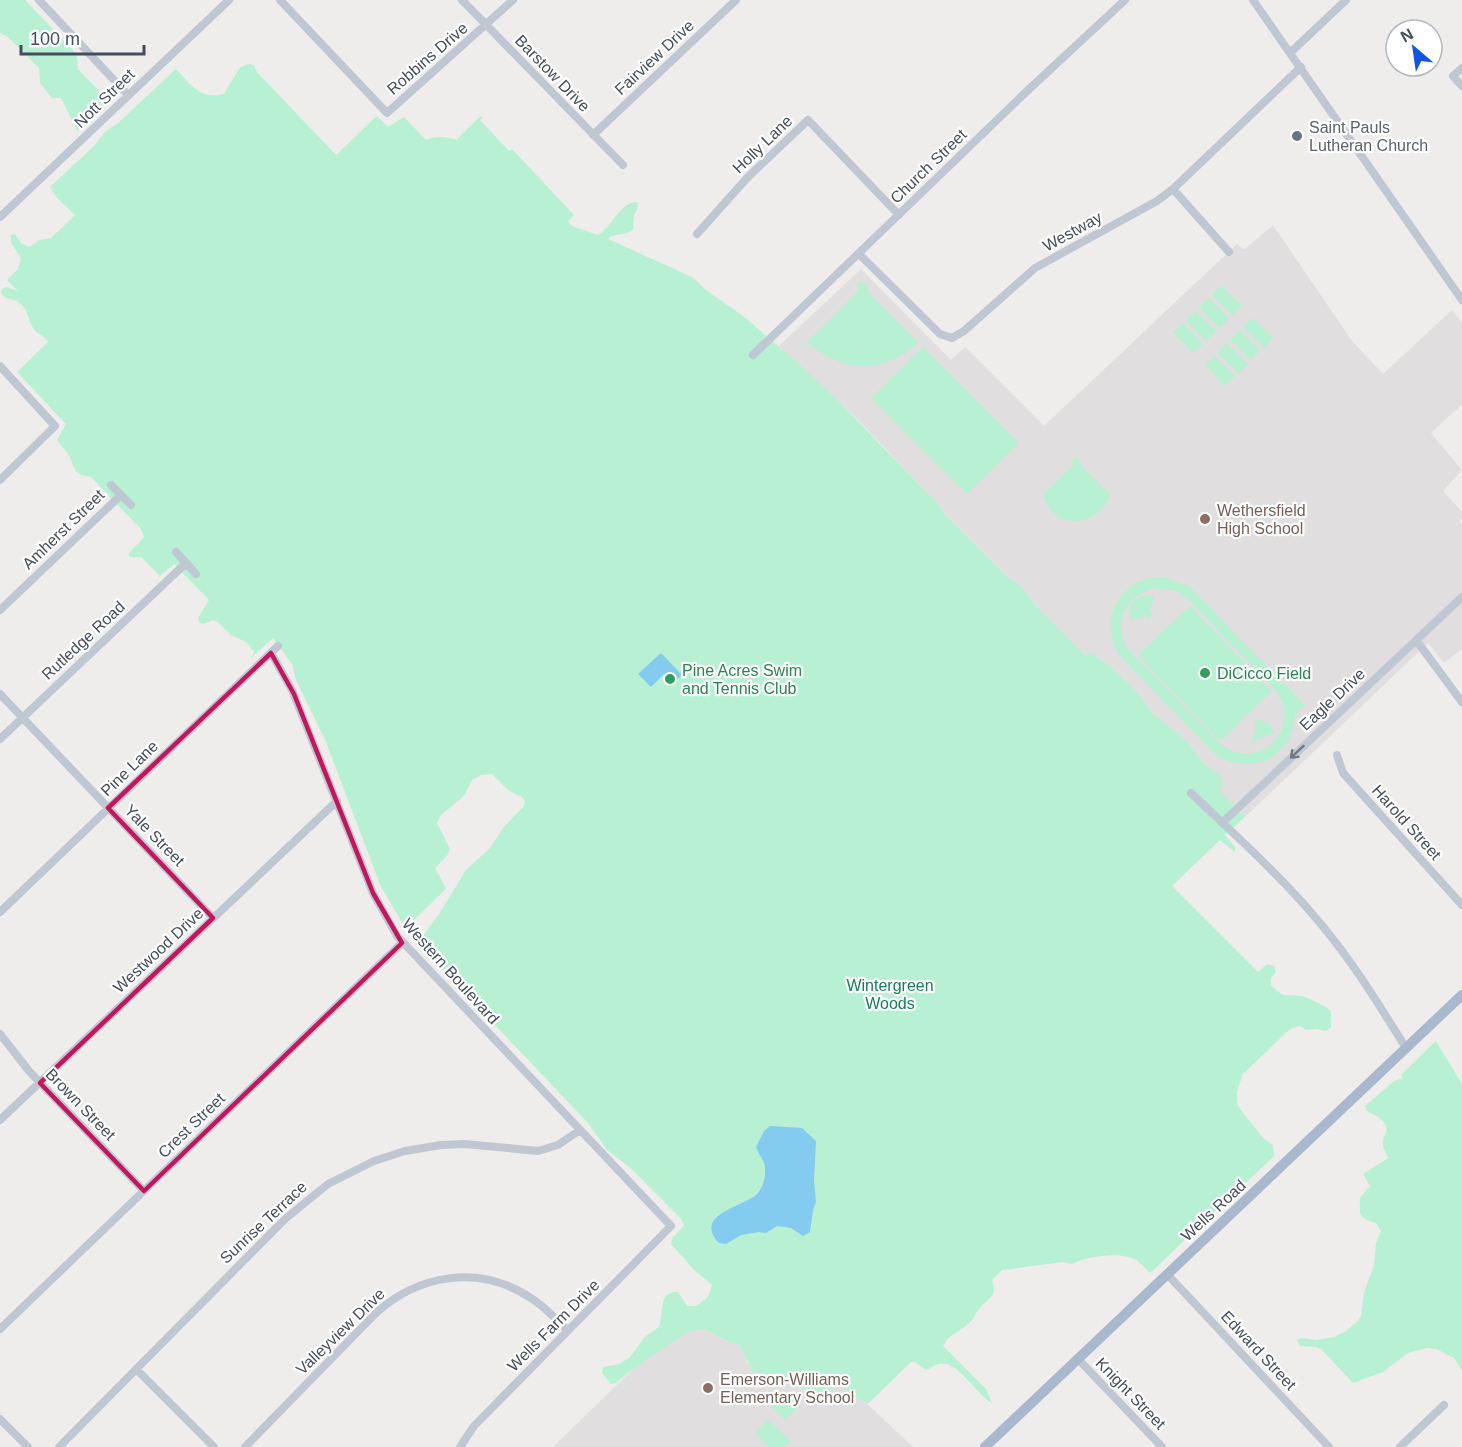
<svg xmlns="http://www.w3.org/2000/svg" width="1462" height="1447" font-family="Arial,sans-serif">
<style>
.education{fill:#e0dede}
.green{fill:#b8f0d4;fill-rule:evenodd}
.water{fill:#83cbef}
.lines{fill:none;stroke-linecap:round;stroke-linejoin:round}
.minor{stroke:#bfc7d3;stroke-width:8}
.major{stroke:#aab8cd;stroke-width:10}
.oneway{stroke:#6f7884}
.marked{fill:none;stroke:#c2185b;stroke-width:4.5;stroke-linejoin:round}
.worship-dot{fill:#6b7280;stroke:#fff;stroke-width:2}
.education-dot{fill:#8d6e63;stroke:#fff;stroke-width:2}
.leisure-dot{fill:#2e9e5b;stroke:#fff;stroke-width:2}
.labels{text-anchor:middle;stroke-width:4.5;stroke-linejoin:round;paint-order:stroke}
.street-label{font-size:16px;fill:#444d5a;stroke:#fff}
.worship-label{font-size:16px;fill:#5b616d;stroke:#fff;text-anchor:start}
.education-label{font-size:16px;fill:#785e54;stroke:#fff;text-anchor:start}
.leisure-label{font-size:16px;fill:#27864d;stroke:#fff;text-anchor:start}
.park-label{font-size:16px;fill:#137e55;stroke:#fff}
</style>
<rect width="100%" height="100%" fill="#efecec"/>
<!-- education -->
<path class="education" d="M1273 225 1352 341 1383 374 1452 310 1462 323V404L1431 433 1462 470 1443 491 1462 512V518L1459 521 1462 524V649L1444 663 1428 643 1245 817 1219 791 1223 784 1220 776 1203 763 1188 742 1154 714 1137 692 1110 666 1096 656 1085 655 1038 608 1021 586 1009 578 944 513 940 506 859 421 779 346 861 269 951 360 965 347 1044 426 1237 244 1244 250Z
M704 1329 729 1342 739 1345 744 1352 747 1363 780 1379 789 1381 810 1394H823L836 1388H844L858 1399 864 1401 913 1447H553L633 1369 686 1333Z"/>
<!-- green -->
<path class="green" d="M0 0H25L73 50 77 57 78 69 109 101 77 131 61 98H52L40 83 39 68 8 37 0 33Z
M249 64 254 65 257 72 336 155 377 116 388 127 404 117 426 140C434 136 447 136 456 140L481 116 482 118 480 120 509 151 512 149 574 215 568 221 572 226 598 235C612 227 620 202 637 202L638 207 634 215 633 230C623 237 614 232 608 239L692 277 706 290 743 316 796 361 845 408 940 506 944 513 1009 578 1021 586 1038 608 1085 655 1093 654 1110 666 1137 692 1154 714 1188 742 1203 763 1221 776 1223 784 1220 791 1245 817 1225 835 1235 847V852L1220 840 1172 886 1258 972 1267 964 1274 966 1276 972 1271 978V985C1287 1001 1284 993 1301 996 1307 997 1327 1007 1331 1011V1027L1326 1031 1317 1029 1306 1030 1300 1026 1290 1029 1243 1074 1237 1091V1103L1240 1109 1264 1139 1273 1145 1274 1156 1150 1273C1146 1269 1142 1264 1136 1260 1120 1251 1088 1256 1072 1264L1063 1262 1002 1270 992 1280C998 1298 989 1296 980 1308 975 1313 974 1320 968 1324 960 1331 947 1336 943 1346L986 1389 992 1403C976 1395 958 1359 939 1364 934 1365 930 1369 926 1370L915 1362H911L868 1404 864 1401 858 1399 844 1388H836L815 1396C805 1392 798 1384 789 1381 782 1378 777 1381 770 1380 750 1379 748 1357 739 1345L729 1342 704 1329 686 1333 633 1369 616 1383 611 1384 602 1373 603 1367 619 1364 629 1358 646 1336 659 1327C664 1315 657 1291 678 1292L687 1306H696L708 1297 712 1285 694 1270 671 1244 672 1238 684 1226 681 1219 633 1170 607 1150 588 1123 420 946 423 936 441 911 466 870 490 848 503 828 524 806 525 802 522 797 509 791 492 774 481 775 472 780 464 796 441 815 437 823 450 849 447 856 435 868 446 889 411 923 402 922 381 887 326 742 296 680 292 664 273 638 251 658 254 652 246 642 231 635 218 622 213 620 203 624 199 622 198 618 209 600 174 564 160 576 141 557H130L128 554 144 537 141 529 91 477C74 475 75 469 69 455 66 450 60 445 57 440L66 424 17 372 48 342C45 336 38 335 34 329 28 322 29 311 21 304 15 298 6 301 1 293L2 289 6 287 18 291 7 280 18 269 21 258 11 243V235L15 234 21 243 29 247 40 240 51 238 75 215 57 198 50 187 95 145 105 132 118 123 176 69C190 84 200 100 224 94 229 83 235 78 240 67Z
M863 281 868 286 867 291 919 343C881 374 844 374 807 342L858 291V284Z
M1221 285 1242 306 1232 315 1212 295Z
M1209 298 1229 319 1219 328 1199 307Z
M1195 311 1216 331 1206 341 1186 320Z
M1253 318 1273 338 1264 348 1243 327Z
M1183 323 1203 344 1193 353 1173 332Z
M1240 330 1260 351 1251 360 1230 340Z
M1227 343 1248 364 1238 373 1217 352Z
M923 347 1019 443 967 494 871 398Z
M1214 356 1235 376 1225 386 1205 365Z
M1076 458 1080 460 1081 465 1110 495C1098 529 1052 531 1043 494L1073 466 1072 461Z
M1153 577 1168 578 1190 587 1305 705 1297 712 1295 711C1296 756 1253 778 1216 755L1119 655C1100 622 1116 585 1153 577ZM1156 588 1176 591 1187 598 1278 693C1301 731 1260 770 1223 746L1127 648C1112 622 1127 594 1156 588Z
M1146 595 1154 597 1150 611 1153 615 1149 620 1145 616 1130 620C1127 607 1134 598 1146 595Z
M1190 606 1272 691 1220 741 1138 655Z
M1256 719 1268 723 1274 733 1256 740 1254 744 1251 742 1254 738Z
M1436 1041 1462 1084V1371L1454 1358 1436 1349 1427 1348 1408 1353 1383 1372 1353 1383 1321 1349 1316 1347 1300 1346 1297 1340 1301 1338 1317 1340 1334 1337 1346 1331 1358 1321 1361 1316 1364 1293 1374 1265 1376 1243 1381 1231 1376 1223C1357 1217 1360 1216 1360 1198L1370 1186 1363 1174 1388 1158C1387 1154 1383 1149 1383 1145 1382 1138 1386 1136 1386 1131 1388 1120 1374 1115 1367 1111L1365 1106 1394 1081 1403 1078 1401 1075Z
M786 1390 801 1404 785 1420 770 1405Z
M768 1420 790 1441 784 1447H769L755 1433Z"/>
<!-- water -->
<path class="water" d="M661 653 682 675 673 683 664 674 651 687 638 674Z
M770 1126 802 1128 816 1141 814 1180 816 1202 813 1210 810 1232 803 1236 791 1228 777 1226 766 1233 759 1232 741 1235 726 1244 719 1243C692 1214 744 1207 757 1194 762 1189 765 1180 765 1173 766 1158 759 1158 756 1147L764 1131Z"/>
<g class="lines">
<!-- minor -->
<path class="minor" d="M39 0 128 95
M280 0 387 113 513 0
M462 0 623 165
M1253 0 1462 300
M1291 52 1346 0
M1462 68 1453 76 1462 86
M593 135 736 0
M1173 189 1229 252
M0 217 229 0
M697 234 747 178 808 120 899 215
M859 254 940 334 952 338 964 331 1035 268 1157 201 1173 189 1301 67
M753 355 1026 92 1125 0
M0 366 55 426 0 480
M111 485 131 505
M176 552 196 574
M0 610 121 495
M1416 640 1462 702
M271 653 292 690 373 893 397 936 671 1226 474 1426 460 1447
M0 694 213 918
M0 739 186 563
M1337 755 1343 773 1462 905
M1191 793C1235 835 1281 876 1320 923 1353 962 1379 1005 1406 1048
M1222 823 1462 597
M0 912 278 646
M0 1034 29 1071 144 1191
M0 1120 337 801
M1167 1274 1329 1447
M0 1329 402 943
M1078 1359 1162 1447
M136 1369 214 1447
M0 1419 28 1447
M59 1447 285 1219 328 1184 374 1161 405 1151 441 1145 465 1144 538 1151 558 1145 580 1130
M245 1447 377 1312C419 1275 477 1265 526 1295 542 1304 555 1318 568 1331
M1400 1447 1444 1405"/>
<!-- major -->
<path class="major" d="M985 1447 1462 995"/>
</g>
<!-- one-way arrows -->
<defs><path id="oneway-shaft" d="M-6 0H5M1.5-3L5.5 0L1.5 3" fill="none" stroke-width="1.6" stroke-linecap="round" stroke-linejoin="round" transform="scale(1.5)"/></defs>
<use class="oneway" href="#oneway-shaft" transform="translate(1297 752) rotate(137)"/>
<!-- marked area -->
<path class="marked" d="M271 653 294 694 373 893 402 943 144 1191 40 1083 213 918 108 808Z"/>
<!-- markers -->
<circle class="worship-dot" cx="1297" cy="136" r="6"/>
<g class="education-dot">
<circle cx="1205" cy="519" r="6"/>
<circle cx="708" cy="1388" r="6"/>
</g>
<g class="leisure-dot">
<circle cx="1205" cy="673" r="6"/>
<circle cx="670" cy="679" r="6"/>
</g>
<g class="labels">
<!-- street labels -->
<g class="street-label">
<text transform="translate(654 57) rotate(-43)" y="6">Fairview Drive</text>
<text transform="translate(427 58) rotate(-41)" y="6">Robbins Drive</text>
<text transform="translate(553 73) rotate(46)" y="6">Barstow Drive</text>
<text transform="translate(104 98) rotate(-44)" y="6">Nott Street</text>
<text transform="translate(762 144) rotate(-44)" y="6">Holly Lane</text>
<text transform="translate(928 166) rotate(-44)" y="6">Church Street</text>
<text transform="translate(1072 231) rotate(-29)" y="6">Westway</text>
<text transform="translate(63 529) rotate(-44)" y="6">Amherst Street</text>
<text transform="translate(83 640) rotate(-43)" y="6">Rutledge Road</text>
<text transform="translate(1332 699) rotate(-43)" y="6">Eagle Drive</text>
<text transform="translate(129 768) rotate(-44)" y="6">Pine Lane</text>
<text transform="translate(1407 822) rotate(48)" y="6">Harold Street</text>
<text transform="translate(155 835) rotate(46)" y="6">Yale Street</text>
<text transform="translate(158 950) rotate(-43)" y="6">Westwood Drive</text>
<text transform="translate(451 971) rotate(48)" y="6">Western Boulevard</text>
<text transform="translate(81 1104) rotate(46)" y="6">Brown Street</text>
<text transform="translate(191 1125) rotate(-44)" y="6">Crest Street</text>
<text transform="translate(1213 1210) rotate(-43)" y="6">Wells Road</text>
<text transform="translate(263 1222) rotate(-43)" y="6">Sunrise Terrace</text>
<text transform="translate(553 1325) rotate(-45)" y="6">Wells Farm Drive</text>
<text transform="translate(340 1331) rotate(-44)" y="6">Valleyview Drive</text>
<text transform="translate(1259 1350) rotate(47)" y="6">Edward Street</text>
<text transform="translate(1131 1393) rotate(46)" y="6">Knight Street</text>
</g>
<!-- worship labels -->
<g class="worship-label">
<text x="1309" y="133">Saint Pauls<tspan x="1309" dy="18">Lutheran Church</tspan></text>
</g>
<!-- education labels -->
<g class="education-label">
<text x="1217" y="516">Wethersfield<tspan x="1217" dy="18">High School</tspan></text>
<text x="720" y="1385">Emerson-Williams<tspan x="720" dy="18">Elementary School</tspan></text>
</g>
<!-- leisure labels -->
<g class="leisure-label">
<text x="682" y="676">Pine Acres Swim<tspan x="682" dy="18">and Tennis Club</tspan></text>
<text x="1217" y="679">DiCicco Field</text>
</g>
<!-- park labels -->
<g class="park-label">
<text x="890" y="991">Wintergreen<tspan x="890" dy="18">Woods</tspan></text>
</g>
</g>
<!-- north arrow -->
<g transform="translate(1414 48) rotate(331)"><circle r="28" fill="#ffffff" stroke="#b4b8bd" stroke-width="1.5"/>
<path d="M0-4.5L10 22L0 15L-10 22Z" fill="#1254e4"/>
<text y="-9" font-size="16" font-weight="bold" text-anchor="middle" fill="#444d5a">N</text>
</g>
<!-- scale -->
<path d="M21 45v9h123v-9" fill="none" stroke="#444d5a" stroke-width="3"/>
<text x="30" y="45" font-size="18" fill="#444d5a" stroke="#ffffff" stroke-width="4.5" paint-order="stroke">100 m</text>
</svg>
